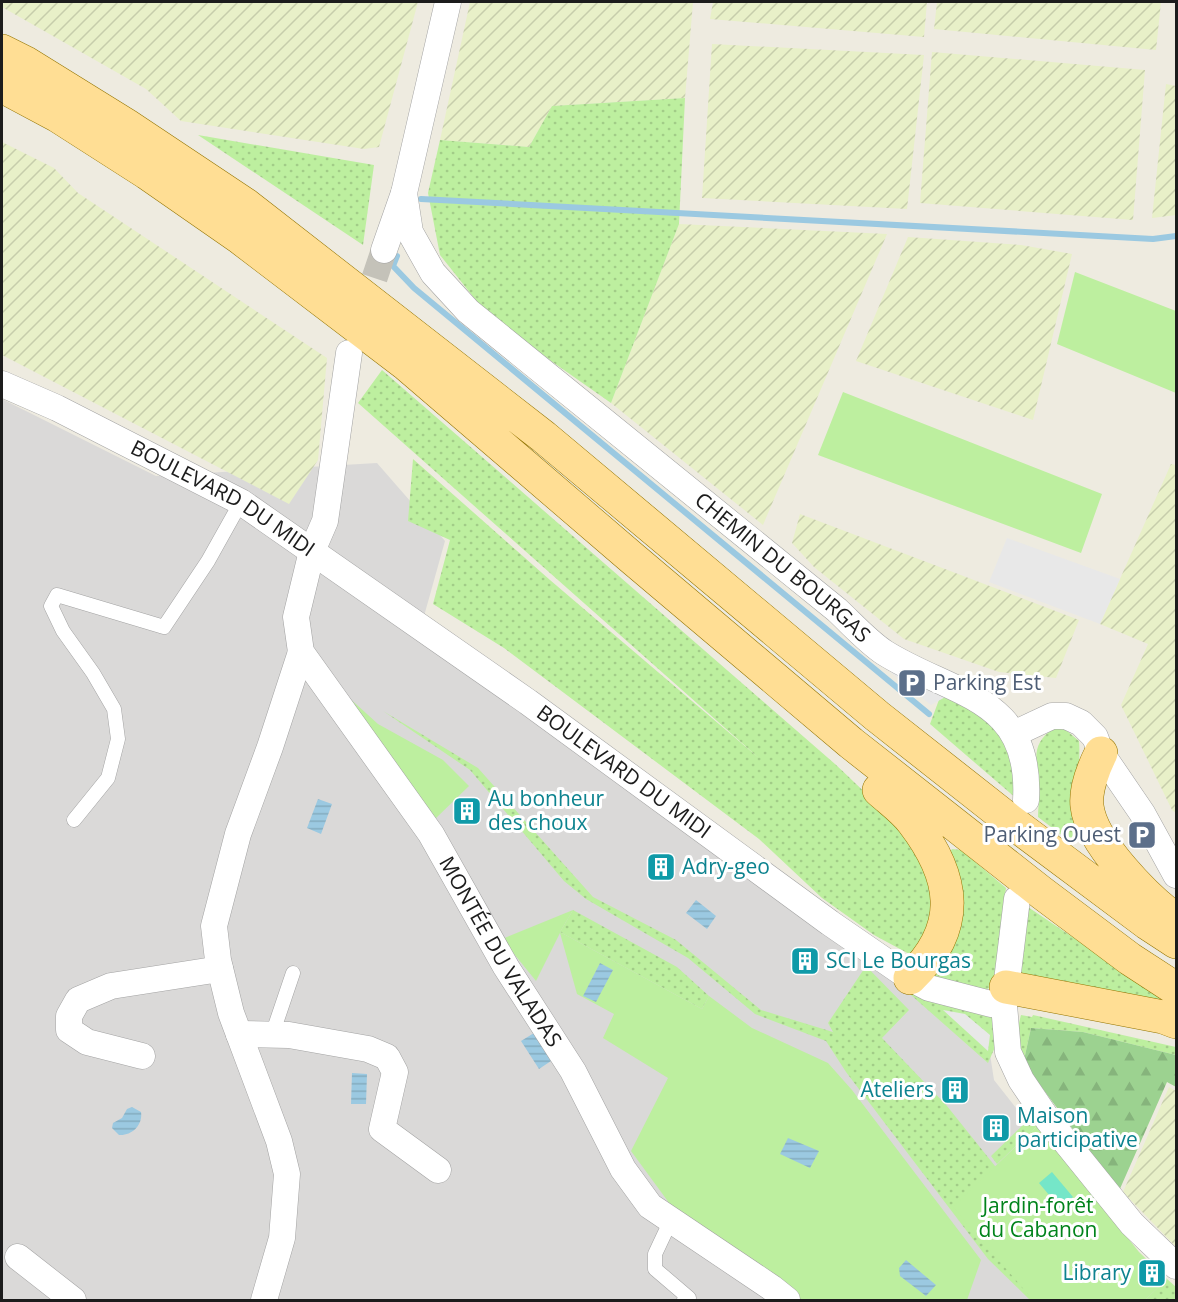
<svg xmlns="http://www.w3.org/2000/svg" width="1178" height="1302" font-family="'Open Sans',sans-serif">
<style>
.residential{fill:#dad9d8}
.farmland{fill:url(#farmland-furrows)}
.grass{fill:url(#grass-dots)}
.forest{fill:url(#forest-firs)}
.garden{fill:#bdef9f}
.pitch{fill:#75e6c8}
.parking{fill:#e8e8e8}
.water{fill:url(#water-rules)}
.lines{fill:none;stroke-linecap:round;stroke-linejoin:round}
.stream{stroke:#9bc9e1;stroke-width:6}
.street-tunnel{stroke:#c4c2b9;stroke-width:26;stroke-dasharray:26 13;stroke-linecap:butt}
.lane-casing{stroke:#a3a3a3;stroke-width:15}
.street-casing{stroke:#a3a3a3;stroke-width:27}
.primary-casing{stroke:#937400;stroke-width:34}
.lane{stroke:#fff;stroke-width:14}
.street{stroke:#fff;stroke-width:26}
.primary{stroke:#ffde94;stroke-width:33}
.labels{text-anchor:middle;stroke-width:6;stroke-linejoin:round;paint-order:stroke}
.street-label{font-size:21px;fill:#1c1c1c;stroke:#fff}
.service-label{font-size:21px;fill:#4e5e75;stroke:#fff;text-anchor:start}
.culture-label{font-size:21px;fill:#0d838f;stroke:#fff;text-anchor:start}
.park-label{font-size:21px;fill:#01831b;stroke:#fff}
</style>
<defs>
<pattern id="farmland-furrows" width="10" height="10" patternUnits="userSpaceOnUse" patternTransform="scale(1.5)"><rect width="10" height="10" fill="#e8f0c8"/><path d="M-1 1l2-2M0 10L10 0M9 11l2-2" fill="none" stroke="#c6cdab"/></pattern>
<pattern id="grass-dots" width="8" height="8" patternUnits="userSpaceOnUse" patternTransform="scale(1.5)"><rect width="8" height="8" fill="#bdef9f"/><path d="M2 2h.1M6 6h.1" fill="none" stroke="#a2cc88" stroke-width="1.8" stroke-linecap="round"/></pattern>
<pattern id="forest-firs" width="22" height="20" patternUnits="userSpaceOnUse" patternTransform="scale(1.5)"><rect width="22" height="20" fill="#9cd290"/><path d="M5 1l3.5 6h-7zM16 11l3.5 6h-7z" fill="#86b47c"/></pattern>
<pattern id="water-rules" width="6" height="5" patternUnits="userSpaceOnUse" patternTransform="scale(1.5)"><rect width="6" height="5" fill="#9bc9e1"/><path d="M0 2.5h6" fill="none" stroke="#85acc0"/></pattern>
</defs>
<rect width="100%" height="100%" fill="#eeebe0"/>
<!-- residential -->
<path class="residential" d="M2 399 156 476 377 463 445 541 419 634 985 1022 994 1080 1069 1175 1176 1300H2Z"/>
<!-- farmland -->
<path class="farmland" d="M2 2H418L379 147 364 149 181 121 146 89 2 7Z
M470 2H693L685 98 552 106 529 147 440 140Z
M713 2H927L924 37 710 19Z
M937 2H1161L1156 50 934 29Z
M712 44 924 55 907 209 702 198Z
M932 52 1145 70 1133 220 920 203Z
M1166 84 1176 86V215L1152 218Z
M2 142 54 168 78 193 327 358 318 460 289 504 2 355Z
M679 224 887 234 763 525 611 403Z
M908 237 1021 245 1072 254 1033 420 856 361Z
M1171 464 1176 465V813L1172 810 1121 705 1148 644 1100 624Z
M800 514 1079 620 1056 678 999 672 904 639 814 567 792 543Z
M1169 1087 1176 1091V1247L1123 1192Z"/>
<!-- grass -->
<path class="grass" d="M685 98 679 224 611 403 490 318 440 255 428 193 440 140 529 147 552 106Z
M198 135 374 165 363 245Z
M382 370 835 764C875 802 936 855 933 915 932 925 916 946 911 955L874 935 822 898 759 839 504 648 433 604 450 540 408 521 413 459 550 580 760 759 358 403Z
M940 697H954L973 704 1008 741 1017 799 930 724Z
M383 711 478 768 593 897 676 940 761 1010 833 1032 828 1023 866 966 909 1010 882 1038 947 1106 1083 1276 1145 1300H1030L988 1259 846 1072 826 1041 755 1014 688 958 586 899 564 881 470 770Z
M1055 728 1066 730 1079 741C1080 753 1079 763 1078 775 1077 797 1084 820 1077 842L1072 843 1038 817C1038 807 1040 797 1039 788 1037 762 1029 743 1055 728Z
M952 849 961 850 1006 888 993 986 983 991 947 983 935 976 933 970 946 857Z
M1028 907 1176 1007 1019 976Z
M573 910 677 967 709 996 702 1009 560 932Z
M894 980 978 1007 994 1019 999 1038 988 1063Z
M1021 1015 1032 1017 1033 1015 1176 1047V1055L1083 1032 1031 1028 1024 1060C1015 1043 1016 1033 1021 1015Z
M1031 1117 1037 1126 997 1164 991 1156Z
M1167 1279 1176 1287V1300H1145Z"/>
<!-- forest -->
<path class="forest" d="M1031 1028 1083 1032 1176 1055V1087L1167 1082 1119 1191 1028 1069 1024 1060Z"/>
<!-- garden -->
<path class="garden" d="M1075 272 1176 311V393L1057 344Z
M843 392 1102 494 1081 553 818 455Z
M335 685 378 724 443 760 469 786 434 820Z
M573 910 560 932 702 1009 709 996 752 1028 828 1063 852 1090 981 1260 967 1300H797L675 1211 631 1151 668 1078 603 1038 614 1014 577 994 560 933 536 981 502 939Z
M1038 1125 1139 1252 1167 1279 1145 1300H1033L953 1207Z"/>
<!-- pitch -->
<path class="pitch" d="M1052 1172 1073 1197 1060 1208 1039 1183Z"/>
<!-- parking -->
<path class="parking" d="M1007 538 1120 579 1100 624 989 582Z
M889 671 949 695 931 705Z
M943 1010 965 1014 990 1035 988 1051Z"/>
<!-- water -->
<path class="water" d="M318 799 332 804 321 834 307 828Z
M696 900 716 916 707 929 686 913Z
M600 963 613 970 596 1002 583 996Z
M534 1033 551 1061 539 1069 521 1041Z
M352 1073 367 1074 366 1104H351Z
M132 1107 141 1112C143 1125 132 1136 119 1135L112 1128 113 1123 122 1118 127 1109Z
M788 1138 819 1151 810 1168 780 1154Z
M906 1260 936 1285 926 1296 900 1276 899 1268Z"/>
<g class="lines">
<!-- stream -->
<path class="stream" d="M421 199 1153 239 1176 236
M397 256 393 266 414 288 929 714"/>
<!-- street-tunnel -->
<path class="street-tunnel" d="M362 315 384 250"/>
<!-- lane casing -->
<g class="lane-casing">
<path id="lane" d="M74 820 108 778 118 739 114 709 93 673 63 631 51 606 57 595 164 627 208 561 241 502
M272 1035 293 973
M671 1220 655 1254V1269L689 1298 684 1300"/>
</g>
<!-- street casing -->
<g class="street-casing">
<g id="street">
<path id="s1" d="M404 193 410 232 433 273 468 311 837 610C852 624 868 642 885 653 954 696 1032 696 1026 800"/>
<path d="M384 250 404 193 448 2"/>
<path id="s2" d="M349 353 325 521 312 551 296 617 301 652 431 834 506 967 573 1071 623 1169 650 1206 772 1288 787 1300"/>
<path id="s3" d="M2 384 57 408 241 502 528 702 830 923 910 978 929 988 991 1004 1004 1005"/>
<path d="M1015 736 1020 731 1052 716H1066L1081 723 1095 737 1101 753 1142 813 1176 875"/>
<path d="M1017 899 1004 1005 1008 1052 1021 1080 1048 1120 1132 1224 1176 1266"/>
<path d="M239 1034 289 1035 368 1049 387 1057 395 1072 382 1129 438 1170"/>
<path d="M142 1056 87 1042 69 1030V1016L78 1000 111 986 220 969"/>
<path d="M18 1257 73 1300"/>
<path d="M264 1300 282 1238 287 1174 279 1141 231 1013 218 960 214 926 238 834 270 747 301 652"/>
</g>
</g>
<!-- primary casing -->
<g class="primary-casing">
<path id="primary" d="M2 51 26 63 126 125 246 205 544 437 877 716 1009 820 1147 923 1176 942
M2 86 58 116 147 173 239 237 407 365 632 558 851 743 1042 893 1130 959 1176 989
M1101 753C1094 767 1085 790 1087 806 1091 843 1147 899 1176 920
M879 790C890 800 904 810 913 822 955 877 963 927 910 978
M1006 987 1163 1017 1176 1022"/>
</g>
<!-- lane -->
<use href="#lane" class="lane"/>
<!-- street -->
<use href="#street" class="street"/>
<!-- primary -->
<use href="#primary" class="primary"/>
</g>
<!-- icons -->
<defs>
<g id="parking-square" transform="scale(1.5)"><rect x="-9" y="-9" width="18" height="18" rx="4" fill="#5c6f8a" stroke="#fff"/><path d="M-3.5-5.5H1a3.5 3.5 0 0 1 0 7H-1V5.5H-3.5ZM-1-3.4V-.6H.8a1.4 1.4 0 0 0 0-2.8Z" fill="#fff"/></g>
<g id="building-square" transform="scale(1.5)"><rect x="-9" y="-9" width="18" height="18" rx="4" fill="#0f9aa8" stroke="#fff"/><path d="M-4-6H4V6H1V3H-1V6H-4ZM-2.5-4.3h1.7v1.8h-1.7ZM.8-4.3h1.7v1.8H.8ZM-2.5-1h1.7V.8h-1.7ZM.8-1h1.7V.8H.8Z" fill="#fff"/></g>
</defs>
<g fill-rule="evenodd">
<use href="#parking-square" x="912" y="683"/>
<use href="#building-square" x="467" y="811"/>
<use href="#parking-square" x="1142" y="835"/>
<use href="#building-square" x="661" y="867"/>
<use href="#building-square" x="805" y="961"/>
<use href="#building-square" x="955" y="1090"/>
<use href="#building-square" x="996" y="1128"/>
<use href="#building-square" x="1152" y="1273"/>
</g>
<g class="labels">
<!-- street labels -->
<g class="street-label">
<text dy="7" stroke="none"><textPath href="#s3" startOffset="249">BOULEVARD DU MIDI</textPath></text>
<text dy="7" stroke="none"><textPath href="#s1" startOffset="544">CHEMIN DU BOURGAS</textPath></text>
<text dy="7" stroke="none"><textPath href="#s3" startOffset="735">BOULEVARD DU MIDI</textPath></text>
<text dy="7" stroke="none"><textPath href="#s2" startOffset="666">MONTÉE DU VALADAS</textPath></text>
</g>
<!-- service labels -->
<g class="service-label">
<text x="933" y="690">Parking Est</text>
<text x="1121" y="842" text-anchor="end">Parking Ouest</text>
</g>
<!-- culture labels -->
<g class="culture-label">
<text x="488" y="806">Au bonheur<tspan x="488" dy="24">des choux</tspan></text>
<text x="682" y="874">Adry-geo</text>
<text x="826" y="968">SCI Le Bourgas</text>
<text x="934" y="1097" text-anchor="end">Ateliers</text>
<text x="1017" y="1123">Maison<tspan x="1017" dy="24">participative</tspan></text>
<text x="1131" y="1280" text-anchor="end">Library</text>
</g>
<!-- park labels -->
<g class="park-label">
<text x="1038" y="1213">Jardin-forêt<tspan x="1038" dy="24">du Cabanon</tspan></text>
</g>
</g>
<!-- border -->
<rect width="1178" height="1302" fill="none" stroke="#1c1c1c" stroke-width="6"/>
</svg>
